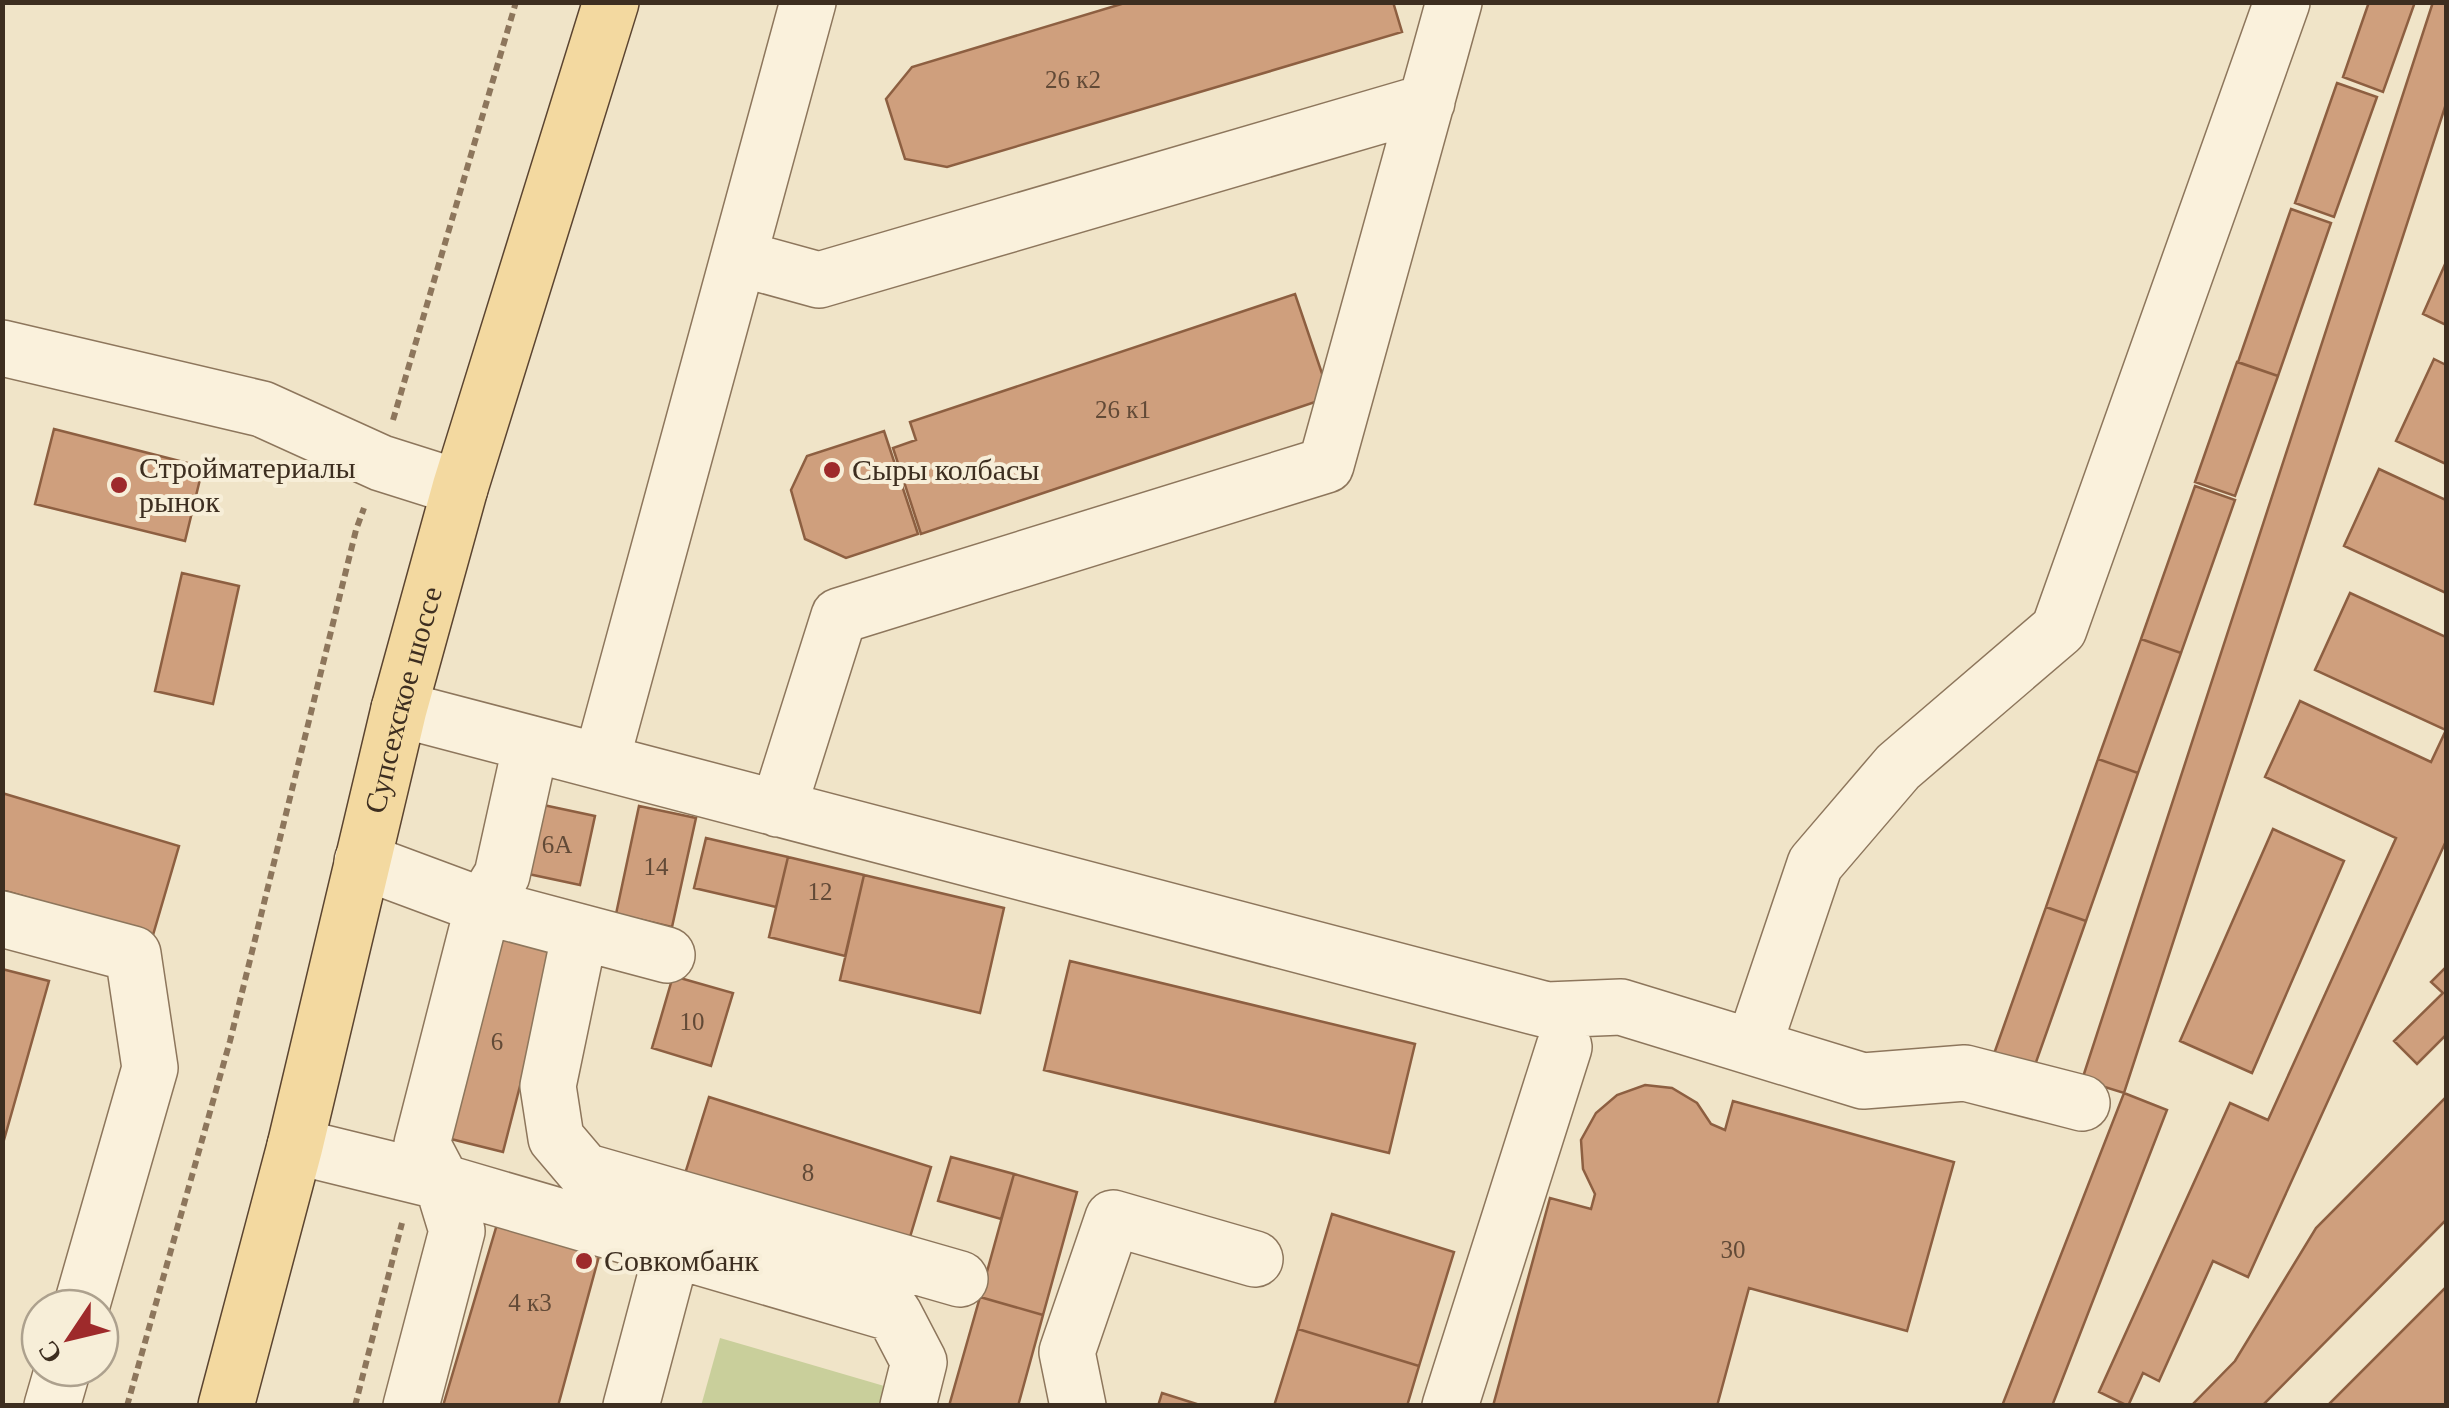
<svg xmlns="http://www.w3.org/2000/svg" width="2449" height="1408" font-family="'Times New Roman',serif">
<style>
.green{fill:#c9cf9b}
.building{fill:#cf9f7d;stroke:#8d5f41;stroke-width:2.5}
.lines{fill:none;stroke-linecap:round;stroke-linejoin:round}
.minor-casing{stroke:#8d765c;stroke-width:58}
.major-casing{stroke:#5b4430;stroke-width:58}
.path{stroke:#8d765c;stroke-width:6;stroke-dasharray:8 5;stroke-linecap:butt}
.minor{stroke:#faf1dc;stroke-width:55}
.major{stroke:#f3d9a0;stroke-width:55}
.poi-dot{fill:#9e2a2b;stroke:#f7eed8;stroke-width:4}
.labels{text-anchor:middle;stroke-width:8;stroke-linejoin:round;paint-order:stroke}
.number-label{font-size:25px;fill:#624a37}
.poi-label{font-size:30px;fill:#3d2e20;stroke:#f7eed8;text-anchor:start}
.street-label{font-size:30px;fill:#3d2e20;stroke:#f7eed8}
</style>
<rect width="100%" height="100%" fill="#f0e4c8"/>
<!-- green -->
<path class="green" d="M720 1338 891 1388 885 1405 701 1406Z"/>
<!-- building -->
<path class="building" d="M1128 2H1393L1402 32 947 167 905 159 886 99 912 67Z
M2369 2H2415L2383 92 2343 77Z
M2433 2H2446V104L2124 1093 2082 1080Z
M2337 83 2377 97 2334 217 2295 203Z
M2291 209 2331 223 2278 376 2238 362Z
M2446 262V325L2423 314Z
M1295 294 1330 397 921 534 893 448 916 440 910 422Z
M2434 359 2446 365V464L2396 441Z
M2237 362 2278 376 2235 496 2195 482Z
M54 429 203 467 185 541 35 504Z
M884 431 918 534 846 558 805 539 791 490 807 456Z
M2379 469 2446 500V593L2344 546Z
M2195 486 2235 500 2181 653 2141 639Z
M182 573 239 586 213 704 155 691Z
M2350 593 2446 637V841L2248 1277 2213 1261 2159 1381 2143 1373 2128 1406 2099 1392 2230 1103 2268 1120 2396 838 2265 777 2300 701 2431 762 2446 730 2315 670Z
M2141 639 2181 653 2138 773 2098 759Z
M2098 759 2138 773 2086 921 2046 907Z
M2 793 179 846 153 935 2 890Z
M534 803 595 816 580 885 519 872Z
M639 806 696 818 672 927 616 914Z
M2273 829 2344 861 2252 1073 2180 1041Z
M706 838 788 857 776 907 694 888Z
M788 857 864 875 845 956 769 937Z
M864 875 1004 908 980 1013 840 980Z
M2046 907 2086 921 2029 1082 1989 1068Z
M491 929 556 946 503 1152 439 1136Z
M1070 961 1415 1044 1389 1153 1044 1070Z
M2446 967V1035L2417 1064 2394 1041 2443 993 2431 982Z
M2 969 49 981 2 1147Z
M673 976 733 993 711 1066 652 1048Z
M1645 1085 1672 1088 1697 1103 1711 1124 1725 1130 1733 1101 1954 1162 1907 1331 1749 1288 1717 1406H1493L1550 1198 1591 1209 1595 1194 1583 1169 1581 1140 1596 1113 1617 1095Z
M2124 1093 2167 1110 2052 1406H2002Z
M709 1097 931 1167 907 1247 684 1177Z
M2446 1097V1220L2262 1406H2191L2235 1361 2316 1228Z
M951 1157 1014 1174 1001 1219 938 1201Z
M1014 1174 1077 1192 1043 1315 980 1297Z
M1332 1214 1454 1252 1419 1366 1298 1329Z
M498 1221 601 1249 558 1406H443Z
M2446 1287V1406H2327Z
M980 1297 1043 1315 1018 1406H949Z
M1298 1329 1419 1366 1407 1406H1274Z
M1162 1393 1203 1406H1158Z"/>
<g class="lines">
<!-- minor casing -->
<g class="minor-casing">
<path id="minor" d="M739 258 819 280 1427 102
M2 348 262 409 381 463 460 488
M399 709 1547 1010 1621 1007 1863 1081 1965 1073 2082 1103
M601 762 808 2
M778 809 839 616 1326 465 1454 2
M362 861 483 906 667 955
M2 919 133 954 150 1068 81 1308
M580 932 548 1086 556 1138 584 1171 960 1279
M1761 1024 1815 864 1898 767 2059 629 2282 2
M295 1146 442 1182 894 1314 919 1362 908 1406
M52 1406 63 1368
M411 1406 457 1231 442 1182 422 1144 483 906 502 875 531 744
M631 1406 673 1248
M1078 1406 1067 1352 1113 1218 1255 1259
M1450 1406 1564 1047"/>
</g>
<!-- major casing -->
<g class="major-casing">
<g id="major">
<path id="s1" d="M226 1406 295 1146 399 709 460 488 611 2"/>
</g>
</g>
<!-- path -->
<path class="path" d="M393 420 516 2
M127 1406 230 1041 356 530 364 508
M355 1406 402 1223"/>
<!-- minor -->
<use href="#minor" class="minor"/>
<!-- major -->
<use href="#major" class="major"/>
</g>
<!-- markers -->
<g class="poi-dot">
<circle cx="832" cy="470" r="10"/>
<circle cx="119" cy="485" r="10"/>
<circle cx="584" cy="1261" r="10"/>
</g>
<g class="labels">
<!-- number labels -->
<g class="number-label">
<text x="1073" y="88">26 к2</text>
<text x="1123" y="418">26 к1</text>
<text x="557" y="853">6А</text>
<text x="656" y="875">14</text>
<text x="820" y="900">12</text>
<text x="692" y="1030">10</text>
<text x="497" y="1050">6</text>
<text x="808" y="1181">8</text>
<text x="1733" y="1258">30</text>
<text x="530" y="1311">4 к3</text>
</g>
<!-- poi labels -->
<g class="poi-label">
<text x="139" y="478">Стройматериалы<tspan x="139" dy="34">рынок</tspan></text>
<text x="852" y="480">Сыры колбасы</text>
<text x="604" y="1271">Совкомбанк</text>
</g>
<!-- street labels -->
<g class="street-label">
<text dy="10" stroke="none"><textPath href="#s1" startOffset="728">Супсехское шоссе</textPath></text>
</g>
</g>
<!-- border -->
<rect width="2449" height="1408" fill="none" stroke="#3d2e20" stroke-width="10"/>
<!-- north arrow -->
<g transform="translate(70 1338) rotate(235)"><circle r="48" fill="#f7eed8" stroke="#ada18e" stroke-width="2.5"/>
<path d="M0-8L18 38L0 25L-18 38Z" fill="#9e2a2b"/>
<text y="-15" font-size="28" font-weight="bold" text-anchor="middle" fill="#3d2e20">С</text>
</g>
</svg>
